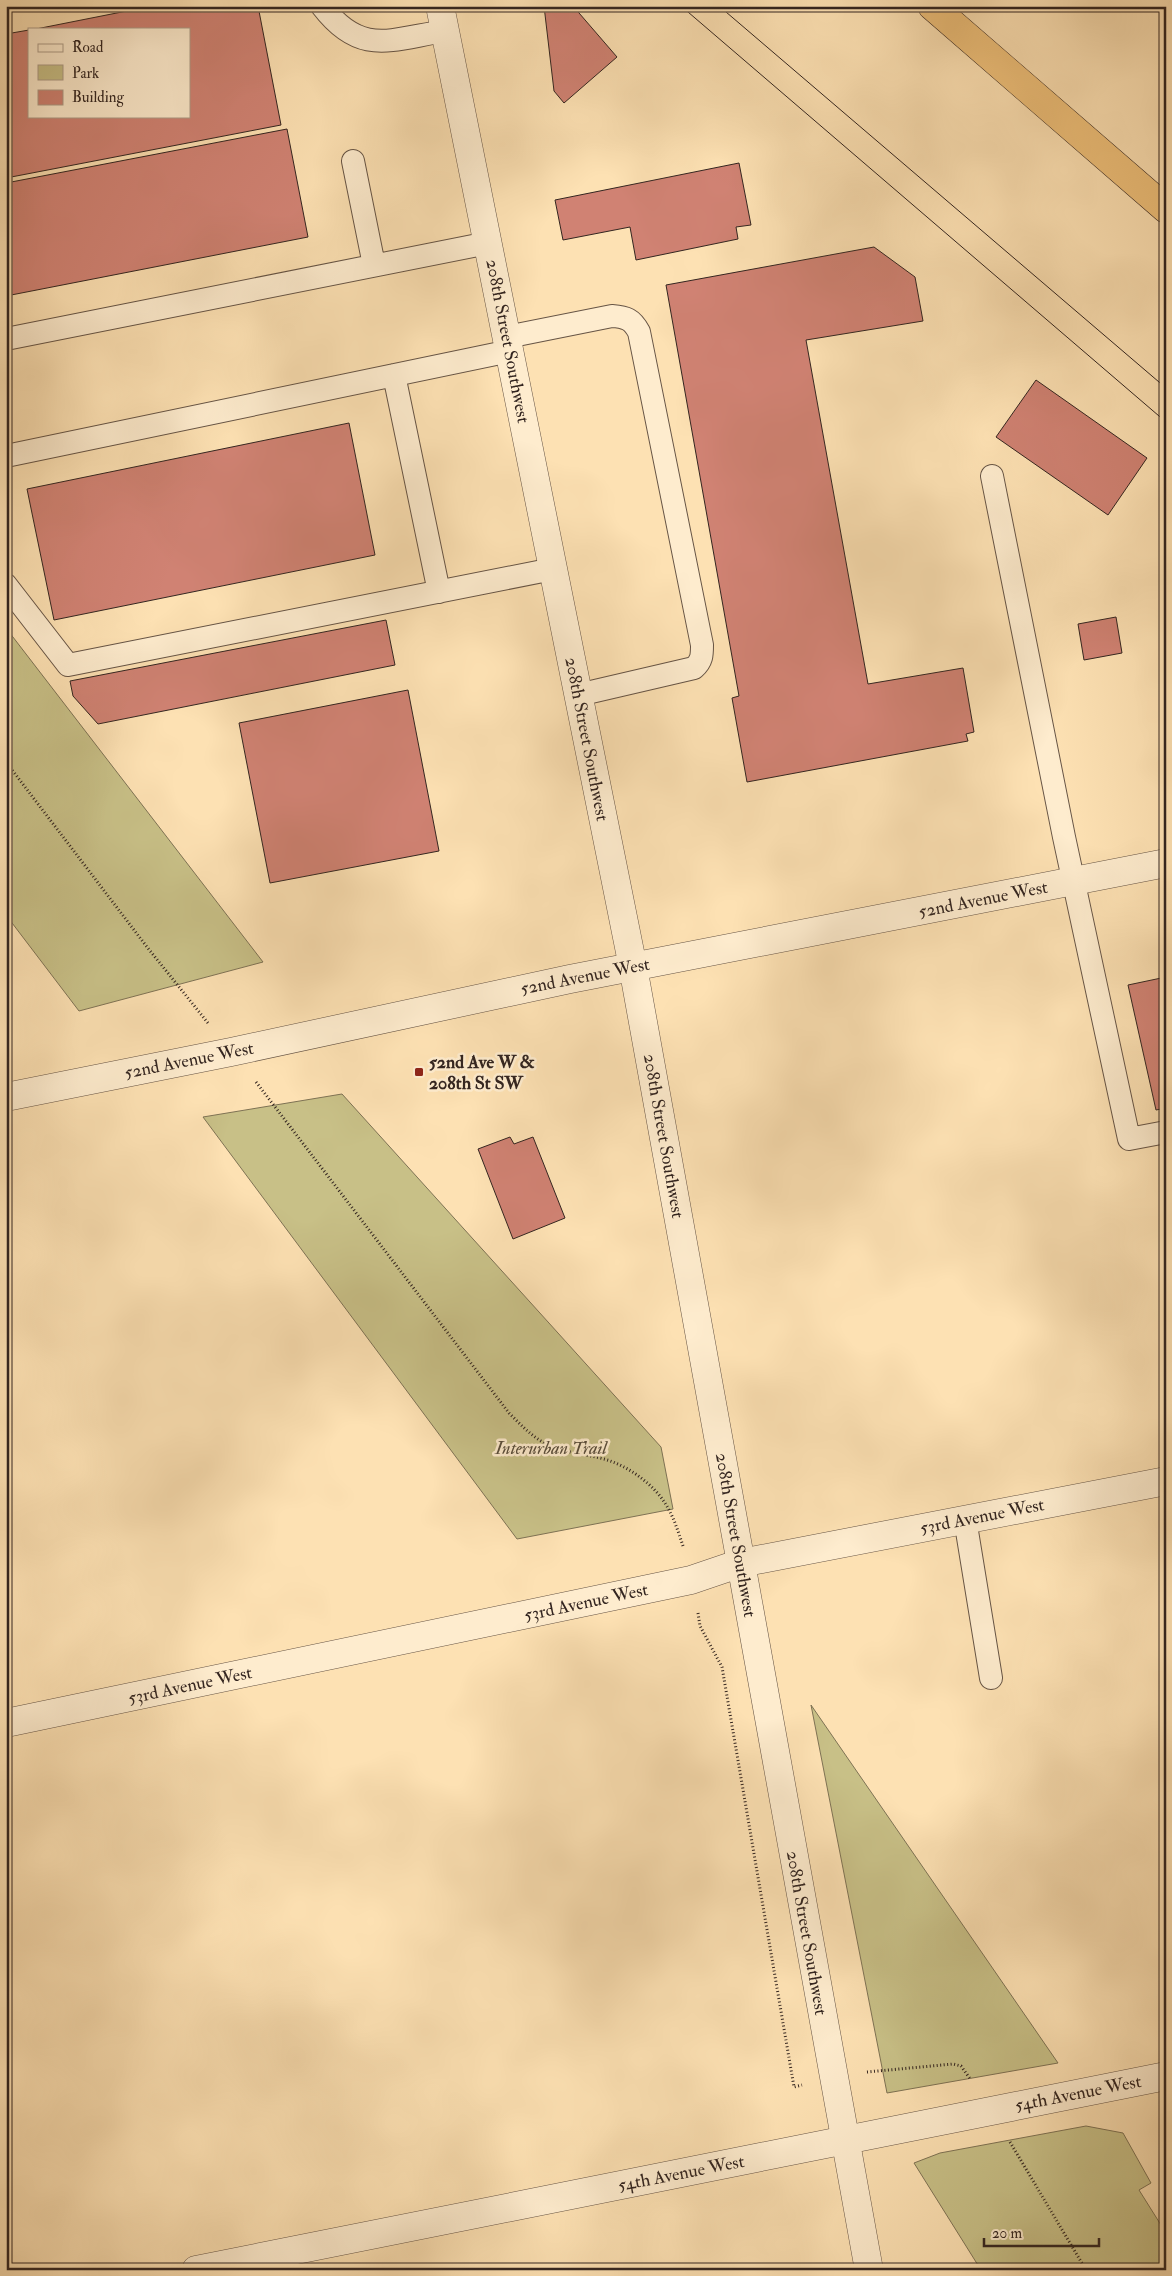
<svg xmlns="http://www.w3.org/2000/svg" width="1172" height="2276" font-family="'IM FELL Double Pica',serif">
<style>
.green{fill:#c8c087;stroke:#7e7254}
.building{fill:#d08273;stroke:#332520}
.lines{fill:none;stroke-linecap:round;stroke-linejoin:round}
.service-casing{stroke:#665445;stroke-width:24}
.minor-casing{stroke:#665445;stroke-width:29}
.tertiary-casing{stroke:#665445;stroke-width:29}
.motorway-casing{stroke:#332520;stroke-width:29}
.path{stroke:#332520;stroke-width:3;stroke-dasharray:1 2.5;stroke-linecap:butt}
.service{stroke:#feecce;stroke-width:22}
.minor{stroke:#feecce;stroke-width:28}
.tertiary{stroke:#feecce;stroke-width:28}
.motorway{stroke:#eec07a;stroke-width:28}
.tram{stroke:#332520;stroke-width:1}
.poi-dot{fill:#8f2418;stroke:#feecce;stroke-width:2}
.labels{text-anchor:middle;stroke-width:5;stroke-linejoin:round;paint-order:stroke}
.street-label{font-size:18px;fill:#332520;stroke:#feecce}
.poi-label{font-size:18px;font-weight:bold;fill:#332520;stroke:#feecce;text-anchor:start}
.park-label{font-size:18px;font-style:italic;fill:#584c3a;stroke:#feecce}
</style>
<rect width="100%" height="100%" fill="#fde1b3"/>
<filter id="stains"><feTurbulence type="fractalNoise" baseFrequency=".004" numOctaves="4"/><feColorMatrix values="0 0 0 0 .2 0 0 0 0 .09 0 0 0 0 .02 0 0 0 .5 -.17"/></filter>
<radialGradient id="worn" r=".72"><stop offset=".6" stop-color="#630" stop-opacity="0"/><stop offset="1" stop-color="#630" stop-opacity=".3"/></radialGradient>
<!-- green -->
<path class="green" d="M6 628 263 962 79 1011 6 915Z
M342 1094 661 1447 673 1509 517 1539 203 1117Z
M811 1705 1058 2063 887 2093Z
M1086 2126 1123 2133 1151 2183 1139 2190 1166 2233V2270H981L914 2163 940 2153Z"/>
<!-- building -->
<path class="building" d="M152 6H258L281 125 6 178V34L29 30V116H189V29H36Z
M544 6H573L617 57 564 103 554 91Z
M287 129 308 237 6 296V183Z
M739 163 751 225 736 227 738 239 636 260 630 227 563 240 555 200Z
M874 247 915 277 923 321 806 340 868 684 963 668 974 732 966 734 968 741 747 782 732 698 739 696 666 285Z
M1036 380 1147 458 1108 515 996 437Z
M349 423 375 555 54 620 27 489Z
M1116 617 1122 653 1084 660 1078 624Z
M386 620 395 665 98 724 73 696 70 681Z
M408 690 439 851 270 883 239 723Z
M1166 977V1108L1156 1110 1128 985Z
M510 1137 514 1144 533 1137 565 1218 513 1239 478 1149Z"/>
<g class="lines">
<!-- service casing -->
<g class="service-casing">
<path id="service" d="M322 6C361 57 391 39 445 31
M353 161 374 265
M507 337 612 316C626 317 632 319 639 332L702 645C702 655 702 661 694 668L578 695
M6 339 488 243
M394 375 439 592
M6 456 510 351
M992 476 1064 837 1129 1139 1166 1132
M6 585 68 665 553 569
M965 1519 991 1678"/>
</g>
<!-- minor casing -->
<g class="minor-casing">
<path id="minor" d="M440 6 633 967
M6 1723 691 1580 741 1563 1166 1481
M196 2270 1166 2076"/>
</g>
<!-- tertiary casing -->
<g class="tertiary-casing">
<path id="tertiary" d="M633 967 869 2270
M6 1097 231 1052 570 979 1166 863"/>
</g>
<!-- motorway casing -->
<g class="motorway-casing">
<path id="motorway" d="M932 6 1166 209"/>
</g>
<!-- path -->
<path class="path" d="M6 762 147 947 208 1023
M256 1082 509 1413C521 1425 532 1437 548 1445 566 1453 585 1454 604 1459 629 1466 657 1486 669 1510 675 1521 679 1534 683 1546
M698 1613 700 1626 722 1667 794 2087 802 2085
M867 2072 953 2064 961 2066 971 2080
M1010 2142 1086 2270"/>
<!-- service -->
<use href="#service" class="service"/>
<!-- minor -->
<use href="#minor" class="minor"/>
<!-- tertiary -->
<use href="#tertiary" class="tertiary"/>
<!-- motorway -->
<use href="#motorway" class="motorway"/>
<!-- tram -->
<path class="tram" d="M681 6 1166 422
M719 6 1166 388"/>
</g>
<!-- markers -->
<rect class="poi-dot" x="414" y="1067" width="10" height="10" rx="2.5"/>
<g class="labels">
<!-- street labels -->
<g class="street-label">
<text transform="translate(508 341) rotate(79)" y="6">208th Street Southwest</text>
<text transform="translate(587 739) rotate(79)" y="6">208th Street Southwest</text>
<text transform="translate(983 899) rotate(-11)" y="6">52nd Avenue West</text>
<text transform="translate(585 976) rotate(-11)" y="6">52nd Avenue West</text>
<text transform="translate(189 1060) rotate(-11)" y="6">52nd Avenue West</text>
<text transform="translate(664 1136) rotate(80)" y="6">208th Street Southwest</text>
<text transform="translate(982 1516) rotate(-11)" y="6">53rd Avenue West</text>
<text transform="translate(736 1535) rotate(80)" y="6">208th Street Southwest</text>
<text transform="translate(586 1602) rotate(-12)" y="6">53rd Avenue West</text>
<text transform="translate(190 1685) rotate(-12)" y="6">53rd Avenue West</text>
<text transform="translate(807 1933) rotate(80)" y="6">208th Street Southwest</text>
<text transform="translate(1078 2093) rotate(-11)" y="6">54th Avenue West</text>
<text transform="translate(681 2173) rotate(-11)" y="6">54th Avenue West</text>
</g>
<!-- poi labels -->
<g class="poi-label">
<text x="429" y="1068">52nd Ave W &amp;<tspan x="429" dy="21">208th St SW</tspan></text>
</g>
<!-- park labels -->
<g class="park-label">
<text x="551" y="1454">Interurban Trail</text>
</g>
</g>
<!-- margin -->
<rect width="1172" height="2276" fill="none" stroke="#fde1b3" stroke-width="25"/>
<rect x="8" y="8" width="1157" height="2261" fill="none" stroke="#332520" stroke-width="2.5"/>
<rect x="12" y="12" width="1147" height="2251" fill="none" stroke="#332520"/>
<!-- legend -->
<rect x="28" y="28" width="162" height="90" fill="#feecce" stroke="#ad9c88"/>
<rect x="38" y="44" width="25" height="8" fill="#feecce" stroke="#ad9c88"/>
<text x="72" y="52" font-size="15" fill="#332520">Road</text>
<rect x="38" y="65" width="25" height="15" fill="#c8c087" stroke="#ad9c88"/>
<text x="72" y="78" font-size="15" fill="#332520">Park</text>
<rect x="38" y="90" width="25" height="15" fill="#d08273" stroke="#ad9c88"/>
<text x="72" y="102" font-size="15" fill="#332520">Building</text>
<!-- scale -->
<path d="M984 2238v8h115v-8" fill="none" stroke="#332520" stroke-width="2.5"/>
<text x="992" y="2238" font-size="15" fill="#332520" stroke="#feecce" stroke-width="4" paint-order="stroke">20 m</text>
<rect width="100%" height="100%" filter="url(#stains)"/>
<rect width="100%" height="100%" fill="url(#worn)"/>
</svg>
